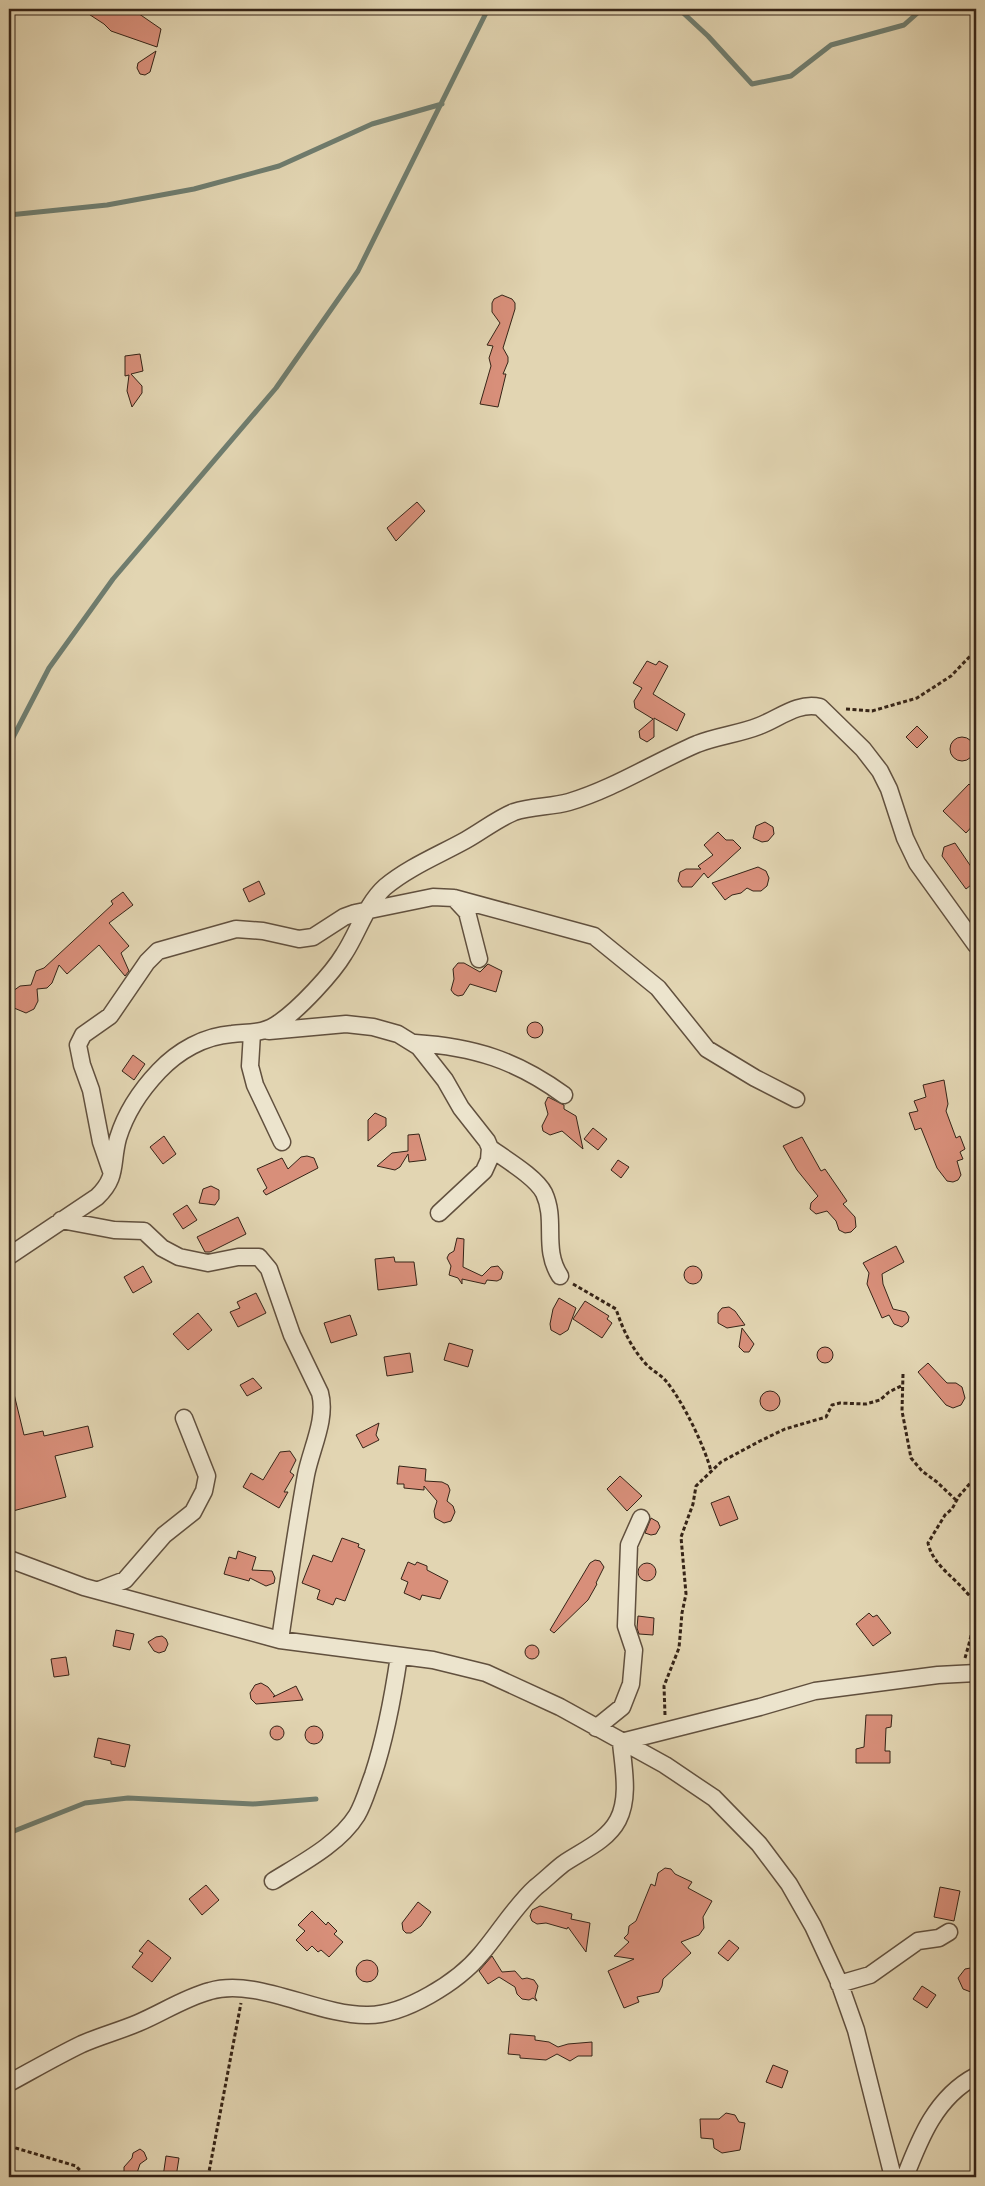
<svg xmlns="http://www.w3.org/2000/svg" width="985" height="2186" font-family="Vollkorn,serif">
<style>
.lines{fill:none;stroke-linecap:round;stroke-linejoin:round}
.stream{stroke:#6f7d6f;stroke-width:5}
.building{fill:#d88f7a;stroke:#362417}
.minor-casing{stroke:#61503e;stroke-width:19}
.path{stroke:#362417;stroke-width:3;stroke-dasharray:4 2.5;stroke-linecap:butt}
.minor{stroke:#ece4cd;stroke-width:16}
</style>
<rect width="100%" height="100%" fill="#e2d5b2"/>
<filter id="stains"><feTurbulence type="fractalNoise" baseFrequency=".004" numOctaves="4"/><feColorMatrix values="0 0 0 0 .2 0 0 0 0 .09 0 0 0 0 .02 0 0 0 .5 -.17"/></filter>
<radialGradient id="worn" r=".72"><stop offset=".6" stop-color="#630" stop-opacity="0"/><stop offset="1" stop-color="#630" stop-opacity=".3"/></radialGradient>
<g class="lines">
<!-- stream -->
<path class="stream" d="M679 9 708 36 752 84 791 76 831 45 904 25 922 9
M9 215 107 205 194 189 279 166 372 124 442 104
M9 745 49 668 113 579 276 388 358 271 488 9
M9 1833 85 1803 128 1798 253 1804 316 1799"/>
</g>
<!-- building -->
<path class="building" d="M81 9H132L161 29 157 47 111 31 104 24Z
M156 51 150 72 145 75 140 74 137 68 138 63Z
M502 295 512 299 515 303V309L503 348 508 357V362L503 374H506L498 407 480 404 491 366 489 358 493 346 487 345 500 323 492 312V303L494 299Z
M140 354 143 371 131 374 142 386V393L132 407 127 391 129 375 125 376V356Z
M417 502 425 511 396 541 387 528Z
M647 661 656 665 659 661 668 666 653 694 685 714 677 731 654 718V737L647 742 640 738 639 731 653 719 635 708 634 701 642 688 633 683Z
M917 726 928 737 917 748 906 737Z
M950 749a12 12 0 1 1 24 0a12 12 0 1 1-24 0Z
M969 784 976 791V822L966 833 943 811Z
M765 822 773 827 774 834 768 841 762 842 753 838 756 826Z
M718 832 726 840H733L741 848 708 878 704 873 692 887H682L678 881 680 872 686 869H701L698 866 713 855 704 845Z
M955 843 976 874V881L966 889 942 856 944 847Z
M758 867 766 871 769 878 767 886 761 891H753L747 888 741 893 732 895 725 900 712 883Z
M259 881 265 894 249 902 243 889Z
M123 892 133 905 109 923 129 946 121 953 129 971 125 976 99 945 67 974 59 965 52 983 47 988 37 989 38 1001 34 1009 26 1013 14 1008 10 1000 13 991 20 986 31 985 36 971 44 968 113 904 111 901Z
M458 963H464L480 972 488 964 502 971 496 992 470 984 463 995 458 996 454 994 451 990 454 979 453 969Z
M527 1030a8 8 0 1 1 16 0a8 8 0 1 1-16 0Z
M133 1055 145 1064 134 1080 122 1071Z
M944 1080 948 1104 946 1111 956 1138 960 1136 965 1149 960 1152 963 1159 957 1161 961 1175 958 1180 953 1182 947 1181 937 1168 921 1128 915 1130 909 1113 918 1111 914 1101 926 1097 923 1085Z
M548 1097 564 1105V1109L576 1116 583 1149 562 1131 550 1135 543 1131 542 1126 548 1114 545 1103Z
M375 1113 386 1118V1126L368 1141V1120Z
M593 1128 607 1139 598 1150 584 1139Z
M419 1134 426 1160 409 1162 408 1154 400 1167 395 1170 377 1166 392 1153 408 1151V1135Z
M164 1136 176 1154 163 1164 150 1147Z
M802 1137 821 1171 825 1169 847 1201 843 1204 855 1217 856 1227 851 1232 845 1233 839 1230 836 1221 827 1211 816 1214 810 1209 811 1203 818 1196 797 1170 783 1146Z
M307 1156 314 1158 318 1168 266 1195 263 1191 267 1188 257 1169 282 1158 288 1169 301 1157Z
M618 1160 629 1167 621 1178 611 1170Z
M211 1186 219 1190V1199L215 1205 199 1203 203 1189Z
M187 1205 197 1220 183 1229 173 1214Z
M238 1217 246 1234 210 1252H205L197 1237Z
M457 1238 464 1239 463 1267 482 1276 491 1267 498 1266 503 1272 501 1279 497 1281 487 1280 485 1284 462 1279V1284L458 1278 449 1275 451 1266 447 1258 449 1254 454 1251Z
M896 1246 904 1262 882 1274 883 1284 893 1309 906 1312 909 1317 908 1322 902 1327 894 1324 889 1315 882 1318 867 1284 869 1273 863 1263Z
M394 1257 395 1262H414L417 1285 378 1290 375 1259Z
M684 1275a9 9 0 1 1 18 0a9 9 0 1 1-18 0Z
M143 1266 152 1282 133 1293 124 1277Z
M256 1293 266 1313 238 1327 230 1312 240 1308 237 1302Z
M559 1298 576 1308 568 1330 560 1335 551 1330 550 1324 553 1309Z
M585 1301 609 1316 607 1319 612 1323 602 1338 573 1319Z
M729 1307 735 1311 745 1325 727 1328 718 1323V1313L722 1308Z
M198 1313 212 1330 188 1350 173 1334Z
M350 1315 357 1335 331 1343 324 1323Z
M742 1328 754 1344 749 1352H744L739 1347Z
M449 1343 473 1350 468 1367 444 1360Z
M817 1355a8 8 0 1 1 16 0a8 8 0 1 1-16 0Z
M410 1353 413 1372 387 1376 384 1357Z
M928 1363 947 1383H956L962 1387 965 1398 961 1405 953 1408 946 1405 918 1372Z
M253 1378 262 1388 247 1396 240 1385Z
M760 1401a10 10 0 1 1 20 0a10 10 0 1 1-20 0Z
M9 1394H14L24 1435 43 1431 44 1436 88 1426 93 1447 55 1456 66 1497 9 1512Z
M379 1423 376 1435 379 1440 363 1448 356 1435Z
M290 1451 296 1460 290 1472 294 1475 284 1492H288L279 1508 243 1487 251 1473 263 1480 280 1452Z
M399 1466 426 1469 425 1481 442 1482 448 1485 450 1490 447 1501 453 1506 455 1512 451 1521 444 1523 435 1518 434 1511 437 1501 424 1486V1490L404 1488V1484H397Z
M620 1476 642 1496 627 1511 607 1489Z
M729 1496 738 1519 720 1526 711 1503Z
M651 1518 658 1522 660 1527 656 1534 651 1535 645 1533Z
M342 1538 359 1544 358 1547 365 1550 345 1601 336 1598 333 1605 317 1599 320 1590 302 1583 313 1555 332 1562Z
M238 1551 256 1557 252 1570 272 1571 275 1578 274 1583 266 1586 250 1578 249 1581 224 1574 229 1557 236 1559Z
M595 1560 600 1561 604 1567 596 1583 597 1584 588 1600 554 1633 550 1630 590 1563Z
M408 1562 415 1565 417 1562 427 1566V1570L448 1581 440 1599 422 1595 420 1600 404 1593 408 1582 401 1579Z
M638 1572a9 9 0 1 1 18 0a9 9 0 1 1-18 0Z
M869 1613 873 1617 877 1615 891 1633 873 1646 856 1624Z
M638 1616 654 1618 653 1635 639 1634 637 1628Z
M116 1630 134 1634 130 1650 113 1646Z
M162 1636 166 1639 168 1644 165 1651 159 1653 154 1651 148 1642 156 1637Z
M525 1652a7 7 0 1 1 14 0a7 7 0 1 1-14 0Z
M66 1657 69 1675 54 1677 51 1659Z
M261 1683 268 1687 275 1696 273 1697 296 1686 303 1700 256 1704 251 1699 250 1693 255 1685Z
M866 1715H892L891 1727 886 1728 885 1751H890V1763H856V1749L864 1747Z
M270 1733a7 7 0 1 1 14 0a7 7 0 1 1-14 0Z
M305 1735a9 9 0 1 1 18 0a9 9 0 1 1-18 0Z
M98 1738 130 1745 125 1767 111 1764V1761L94 1757Z
M665 1868 671 1869 675 1874 692 1882 688 1888 712 1901 703 1917 704 1928 699 1935 681 1942 691 1953 663 1979 662 1986 659 1992 637 1997 639 2002 624 2008 608 1971 634 1959 614 1956 629 1942 624 1938 628 1934 629 1926 636 1921 651 1884 655 1886 658 1873Z
M206 1885 219 1900 202 1915 189 1899Z
M940 1887 960 1891 954 1921 934 1917Z
M418 1902 431 1912 421 1926 411 1933H406L403 1930 402 1923Z
M540 1906 572 1914 571 1919 590 1923 586 1952 568 1927 567 1929 546 1923 537 1924 532 1921 530 1916 532 1910Z
M312 1911 326 1925 328 1922 337 1931 334 1934 343 1942 329 1957 321 1950 318 1952 312 1946 307 1951 296 1940 305 1931 298 1925Z
M148 1940 171 1958 152 1982 132 1967 143 1953 139 1951Z
M729 1940 739 1948 728 1961 718 1953Z
M492 1956 502 1972 515 1971 522 1979 527 1978 534 1980 538 1986 535 1997 537 2001 533 1998 529 2000 522 1999 517 1994 515 1987 499 1977 488 1984 479 1971Z
M356 1971a11 11 0 1 1 22 0a11 11 0 1 1-22 0Z
M976 1967V1994L963 1989 958 1978 965 1969Z
M922 1986 936 1995 927 2008 913 1999Z
M510 2034 535 2036V2040L549 2042 558 2047 568 2044 592 2042V2056H578L570 2061 557 2054 546 2060 520 2058V2055L508 2054Z
M773 2065 788 2071 782 2088 766 2082Z
M726 2113 735 2115 739 2122 745 2123 740 2150 722 2153 714 2148 713 2139 701 2138 700 2119H719Z
M140 2149 144 2152 147 2159 140 2164 136 2176 129 2177 124 2172V2167L132 2158 133 2153Z
M166 2156 179 2158 176 2177H163Z"/>
<g class="lines">
<!-- minor casing -->
<g class="minor-casing">
<path id="minor" d="M454 898 594 936 658 988 707 1049 755 1078 796 1099
M269 1031 346 1024 373 1027 398 1034 419 1047 445 1080 461 1108 487 1141 490 1148 489 1160 484 1171 439 1213
M252 1033 250 1066 255 1085 282 1142
M415 1043C474 1047 516 1060 564 1095
M490 1148C505 1159 536 1177 544 1193 557 1221 542 1248 560 1276
M111 1171 101 1142 91 1090 82 1065 78 1045 83 1035 110 1016 147 962 158 951 236 929 263 931 299 939 313 937 344 917 355 913 433 897 454 898 467 912 479 959
M61 1220 114 1230 144 1231 162 1248 179 1257 208 1263 238 1257H259L269 1269 292 1335 320 1393C327 1419 311 1449 306 1475 296 1530 288 1585 280 1640
M9 1256 97 1197C118 1177 111 1164 118 1138 126 1112 140 1091 159 1071 178 1051 204 1036 232 1034 250 1032 265 1034 280 1022 299 1009 332 974 344 954 358 933 366 904 385 887 409 867 439 855 466 840 482 831 497 819 514 812 532 806 552 807 569 802 613 789 655 762 697 744 717 736 739 734 759 726 780 718 797 702 820 707L863 749 880 771 889 789 905 838 917 863 976 945
M9 1559 84 1587 280 1640 433 1660 486 1673 560 1707 665 1765 714 1798 759 1844 789 1884 813 1926 839 1982 856 2030 893 2177
M99 1590 125 1580 164 1535 193 1512 204 1491 207 1476 184 1418
M596 1728 622 1707 631 1684 634 1650 626 1626 629 1545 641 1518
M273 1881C302 1863 339 1844 357 1815 364 1803 368 1788 373 1775 386 1736 393 1697 399 1656
M839 1984 870 1975 918 1941 939 1938 949 1932
M9 2083C33 2070 57 2056 82 2044 100 2036 119 2031 138 2023 162 2013 184 1998 210 1991 257 1977 318 2016 368 2015 405 2015 458 1982 481 1954 499 1933 515 1906 536 1887 545 1880 554 1871 563 1864 582 1851 607 1841 618 1820 630 1797 623 1766 621 1742L760 1707 815 1691 938 1675 976 1673
M905 2177C920 2138 936 2097 976 2076"/>
</g>
<!-- path -->
<path class="path" d="M846 709 872 711 917 698 951 676 976 650
M573 1284 616 1309C623 1330 631 1347 645 1363 651 1370 660 1374 666 1381 682 1400 705 1447 711 1471
M903 1374 902 1411 911 1458 922 1471 937 1482 957 1501
M965 1658C969 1644 978 1615 973 1601 972 1598 968 1594 966 1592 953 1576 933 1565 928 1543L945 1515 952 1509 959 1496 973 1480
M665 1715 664 1686 679 1648 682 1613 686 1594 681 1537 693 1504 696 1486 721 1462 760 1441 785 1429 826 1417 832 1405 840 1403 866 1404 880 1400 889 1392 903 1385
M9 2146 76 2166 86 2177
M208 2177 241 2003"/>
<!-- minor -->
<use href="#minor" class="minor"/>
</g>
<!-- margin -->
<rect width="985" height="2186" fill="none" stroke="#e2d5b2" stroke-width="30"/>
<rect x="10" y="10" width="965" height="2166" fill="none" stroke="#362417" stroke-width="2.5"/>
<rect x="15" y="15" width="955" height="2156" fill="none" stroke="#362417"/>
<rect width="100%" height="100%" filter="url(#stains)"/>
<rect width="100%" height="100%" fill="url(#worn)"/>
</svg>
